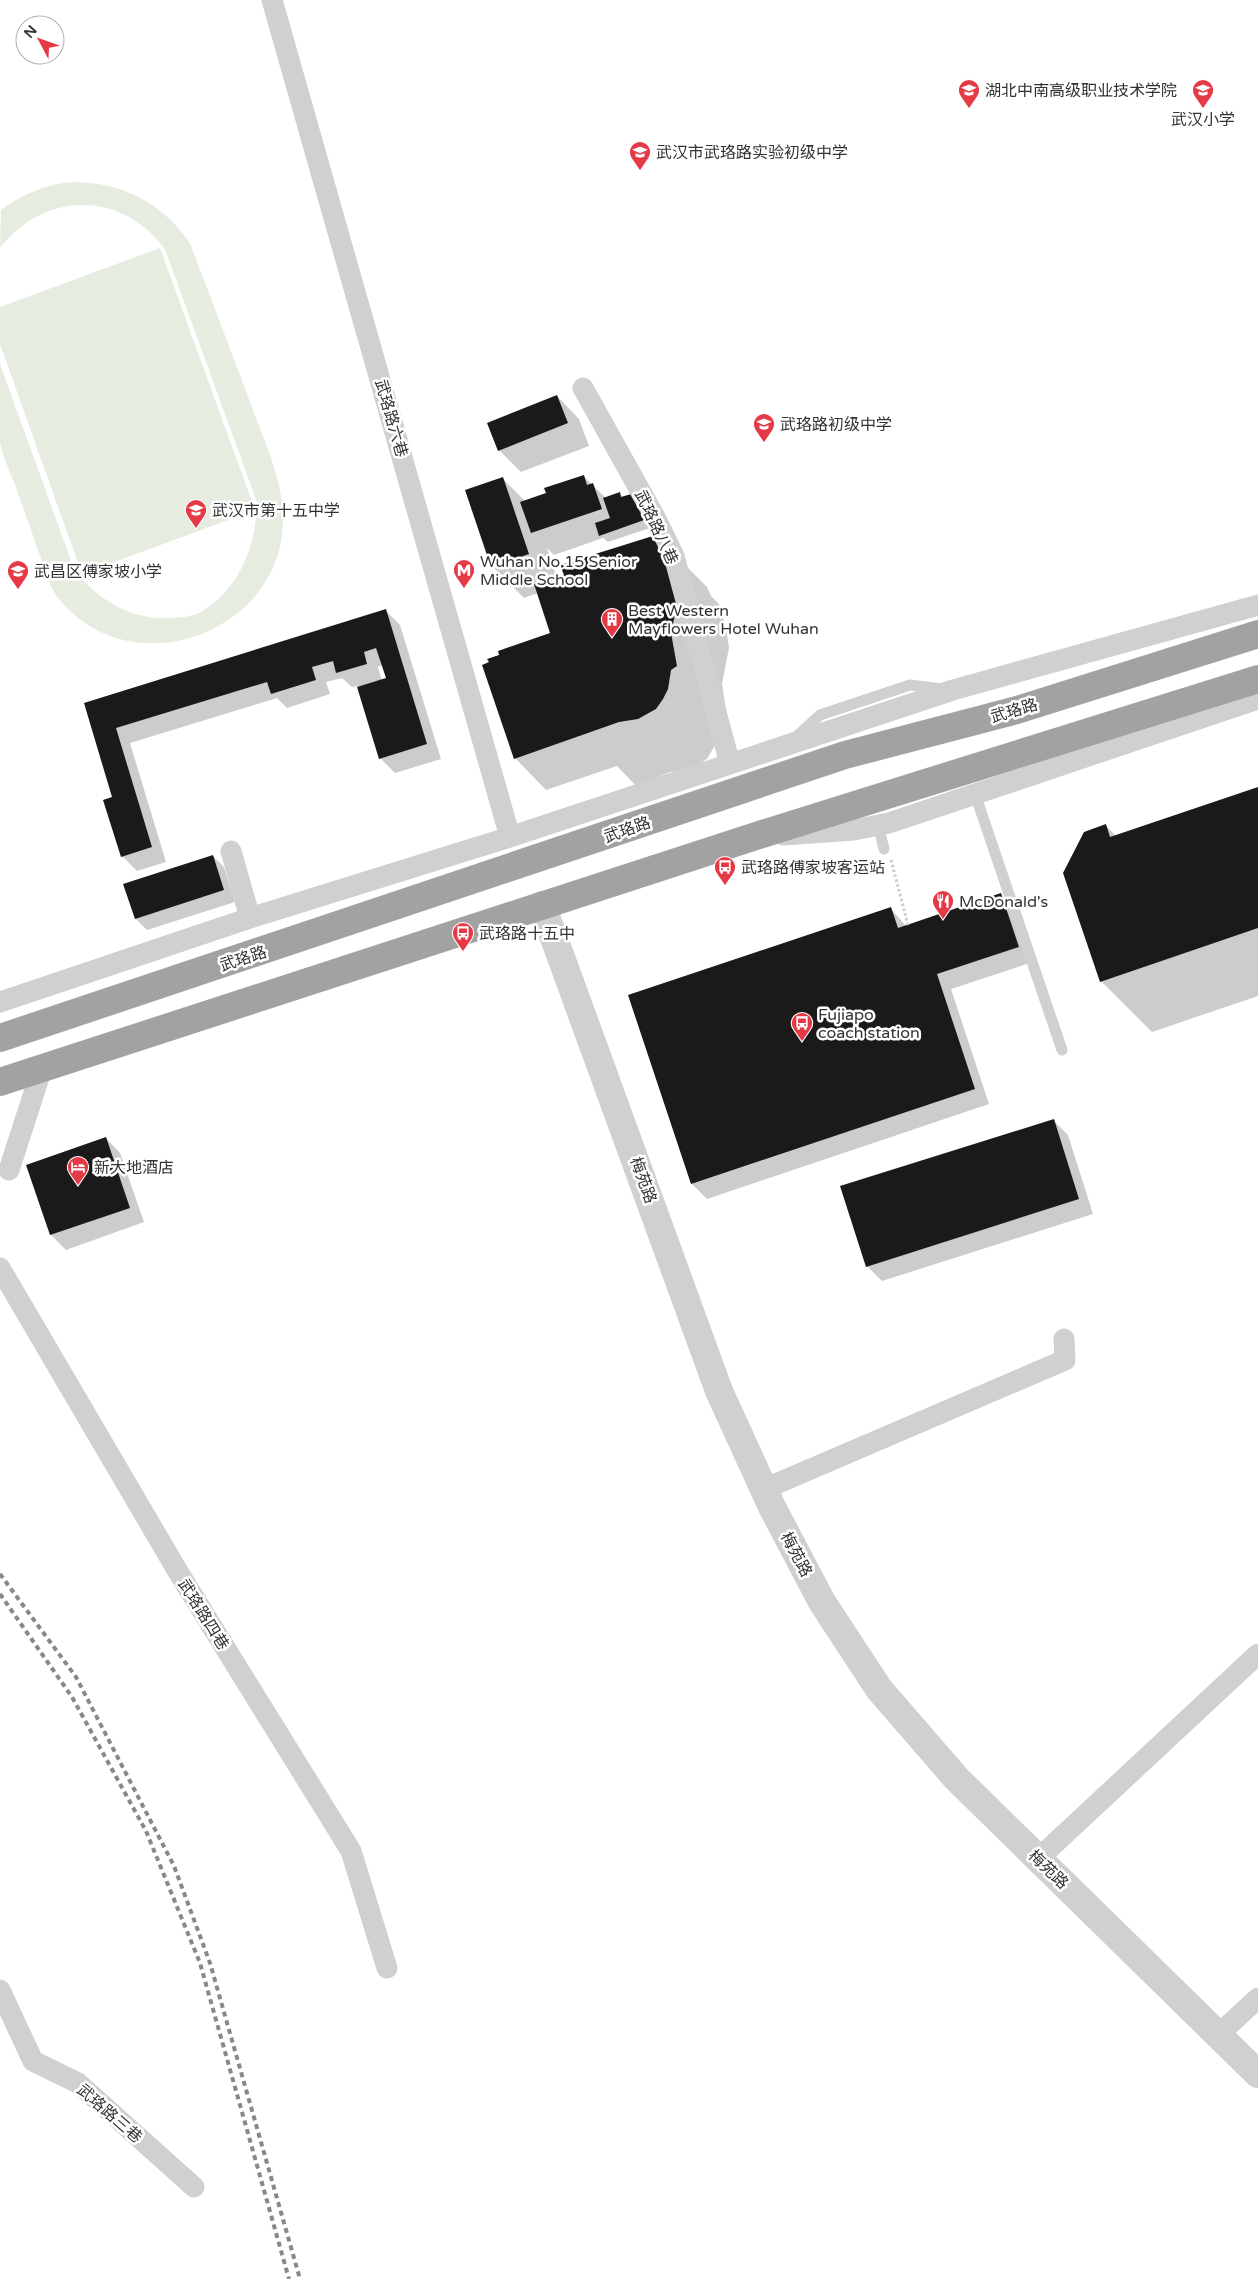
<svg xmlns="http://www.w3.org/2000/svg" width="1258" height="2279" font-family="'Varela Round','Noto Sans SC',sans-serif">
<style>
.green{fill:#e6ecdf}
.shadow{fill:#0003;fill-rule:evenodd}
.building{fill:#1a1a1a}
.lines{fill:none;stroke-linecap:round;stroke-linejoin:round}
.path{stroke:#cdcdcd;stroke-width:3;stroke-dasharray:2.5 2.5;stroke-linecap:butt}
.service{stroke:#d0d0d0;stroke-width:11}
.minor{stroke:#d0d0d0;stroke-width:21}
.tertiary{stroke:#d0d0d0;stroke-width:28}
.trunk{stroke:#a2a2a2;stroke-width:28}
.rail{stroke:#888;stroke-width:4;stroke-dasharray:5 4;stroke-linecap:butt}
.labels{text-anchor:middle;stroke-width:5;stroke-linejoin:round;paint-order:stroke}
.poi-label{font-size:16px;fill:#333;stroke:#fff;text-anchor:start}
.street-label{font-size:16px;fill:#333;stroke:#fff}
</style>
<rect width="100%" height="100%" fill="#fff"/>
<!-- green -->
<path class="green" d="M75 182C124 183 162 203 190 243 210 296 230 349 250 402 263 439 282 476 283 516 286 632 132 689 59 599 48 586 45 568 39 553 31 530 23 507 15 485 10 471 1 455 0 440 0 415 0 389 0 364L74 569C98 601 133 621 173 618 182 617 192 617 199 613 240 590 256 546 257 502L165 249C122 191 45 190 0 248L1 210C24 193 46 184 75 182Z
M160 248 255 510 82 574 0 344V307Z"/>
<!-- shadow -->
<path class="shadow" d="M557 396 579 419 589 446 521 472 499 450Z
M583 476 606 498 619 493 653 527 608 542 603 538 554 555 547 548 557 578 656 536 707 587 711 596 719 604 726 627 729 648 722 684 727 717 718 740 707 759 689 770 670 772 636 786 617 766 546 790 515 758 553 637 538 593 524 598 492 566 502 478 526 502 548 494Z
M385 610 400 625 441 759 395 773 380 758 358 686 352 687 342 678 326 682 330 694 287 708 277 698 130 743 166 862 137 871 122 856 114 798 85 703ZM383 665 387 679 382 681 378 667Z
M1258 788V996L1152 1032 1101 981 1106 826 1116 836Z
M213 856 224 867 235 902 147 930 136 919 125 884Z
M1001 895 1016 910 1033 962 951 989 989 1104 707 1199 692 1184 891 909 906 926Z
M1053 1120 1068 1135 1093 1214 882 1281 867 1266Z
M106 1138 120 1153 144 1222 66 1250 51 1235 27 1165Z"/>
<!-- building -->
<path class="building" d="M557 395 568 423 498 451 487 423Z
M584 475 587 485 593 483 602 509 531 533 520 502 546 493 544 488Z
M503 477 529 554 491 567 465 490Z
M620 492 621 497 638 492 647 519 599 536 595 523 610 518 603 498Z
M656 535 679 596 671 633 677 666 671 670 668 689 663 699 656 709 638 719 619 722 514 759 482 665 489 662 487 659 499 655 498 651 550 633 534 584 564 575 560 565Z
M386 609 427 744 379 759 357 687 386 678 376 648 364 652 367 664 336 673 333 661 312 667 316 680 271 694 267 682 116 728 152 847 121 857 103 800 112 797 84 703Z
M1258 787V928L1100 982 1063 873 1084 832 1106 824 1110 837Z
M213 855 224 890 135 919 123 884Z
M1001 893 1019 947 937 974 975 1089 691 1184 628 995 891 907 898 928Z
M1054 1119 1079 1199 866 1267 840 1186Z
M106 1137 130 1208 50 1235 26 1165Z"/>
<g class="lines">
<!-- path -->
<path class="path" d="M891 860 908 925"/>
<!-- service -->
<path class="service" d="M796 737 820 715 910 685 941 689
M975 794 1062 1050
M878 825 884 849"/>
<!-- minor -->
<path class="minor" d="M272 0 510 837
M583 388 656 519 674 556 730 764
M784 835 854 830 889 823 1258 699
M231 851 250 918
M0 1002 250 918 510 837 953 690 1258 605
M9 1170 42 1068
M0 1268 177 1570 351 1851 387 1968
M764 1489 1065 1360 1064 1339
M1039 1858 1258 1654
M0 1990 33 2061 78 2083 194 2187
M1218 2035 1258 1998"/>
<!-- tertiary -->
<path class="tertiary" d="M542 905 719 1391 772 1507 822 1602 879 1689 956 1778 1258 2074"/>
<!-- trunk -->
<path class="trunk" d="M0 1038 845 755 1017 710 1258 634
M0 1082 756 836 1258 679"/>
<!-- rail -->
<path class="rail" d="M0 1574 76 1677 174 1866 210 1963 300 2279
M0 1594 72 1697 146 1831 200 1963 289 2279"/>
</g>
<!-- icons -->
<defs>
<g id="school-pin" transform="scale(1.125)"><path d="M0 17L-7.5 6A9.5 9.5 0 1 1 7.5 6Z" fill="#e63946" stroke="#fff"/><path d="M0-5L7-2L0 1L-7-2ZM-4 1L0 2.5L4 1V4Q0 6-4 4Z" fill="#fff"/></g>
<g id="metro-pin" transform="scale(1.125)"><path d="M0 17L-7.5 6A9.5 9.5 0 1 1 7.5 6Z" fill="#e63946" stroke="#fff"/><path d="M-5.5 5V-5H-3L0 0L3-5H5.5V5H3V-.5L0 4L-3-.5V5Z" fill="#fff"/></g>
<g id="building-pin" transform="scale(1.125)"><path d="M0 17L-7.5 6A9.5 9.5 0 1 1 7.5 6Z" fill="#e63946" stroke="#fff"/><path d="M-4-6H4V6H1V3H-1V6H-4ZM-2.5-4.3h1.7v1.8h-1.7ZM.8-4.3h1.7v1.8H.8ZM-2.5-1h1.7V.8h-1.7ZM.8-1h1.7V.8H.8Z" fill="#fff"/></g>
<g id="bus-pin" transform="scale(1.125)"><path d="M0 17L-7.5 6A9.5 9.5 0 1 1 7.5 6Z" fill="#e63946" stroke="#fff"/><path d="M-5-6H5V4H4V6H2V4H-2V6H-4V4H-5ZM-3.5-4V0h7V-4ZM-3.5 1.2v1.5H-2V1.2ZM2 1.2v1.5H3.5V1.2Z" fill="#fff"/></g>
<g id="restaurant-pin" transform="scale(1.125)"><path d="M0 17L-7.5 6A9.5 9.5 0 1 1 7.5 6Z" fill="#e63946" stroke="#fff"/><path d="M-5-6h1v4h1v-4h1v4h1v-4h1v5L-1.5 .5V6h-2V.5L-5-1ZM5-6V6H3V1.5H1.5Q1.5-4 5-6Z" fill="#fff"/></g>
<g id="hotel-pin" transform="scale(1.125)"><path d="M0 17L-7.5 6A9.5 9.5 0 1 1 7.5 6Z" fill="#e63946" stroke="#fff"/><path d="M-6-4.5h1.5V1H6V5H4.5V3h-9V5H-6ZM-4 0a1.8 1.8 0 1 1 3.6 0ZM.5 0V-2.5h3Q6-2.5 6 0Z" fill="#fff"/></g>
</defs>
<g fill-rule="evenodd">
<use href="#school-pin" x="969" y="90"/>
<use href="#school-pin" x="1203" y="90"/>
<use href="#school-pin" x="640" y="152"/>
<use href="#school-pin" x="764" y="424"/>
<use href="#school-pin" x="196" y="510"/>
<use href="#metro-pin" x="464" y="570"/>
<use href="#school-pin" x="18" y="571"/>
<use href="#building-pin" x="612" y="619"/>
<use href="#bus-pin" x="725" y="867"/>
<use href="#restaurant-pin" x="943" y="901"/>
<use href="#bus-pin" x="463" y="933"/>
<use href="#bus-pin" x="802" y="1023"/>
<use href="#hotel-pin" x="78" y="1167"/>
</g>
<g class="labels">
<!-- poi labels -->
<g class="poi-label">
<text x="985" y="96">湖北中南高级职业技术学院</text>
<text x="1203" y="125" text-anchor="middle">武汉小学</text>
<text x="656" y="158">武汉市武珞路实验初级中学</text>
<text x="780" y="430">武珞路初级中学</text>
<text x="212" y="516">武汉市第十五中学</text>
<text x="480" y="567">Wuhan No.15 Senior<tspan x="480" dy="18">Middle School</tspan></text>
<text x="34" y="577">武昌区傅家坡小学</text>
<text x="628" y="616">Best Western<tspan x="628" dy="18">Mayflowers Hotel Wuhan</tspan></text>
<text x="741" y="873">武珞路傅家坡客运站</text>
<text x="959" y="907">McDonald's</text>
<text x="479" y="939">武珞路十五中</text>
<text x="818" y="1020">Fujiapo<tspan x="818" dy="18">coach station</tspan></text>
<text x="94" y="1173">新大地酒店</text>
</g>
<!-- street labels -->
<g class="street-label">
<text transform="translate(392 418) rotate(74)" y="6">武珞路六巷</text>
<text transform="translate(657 527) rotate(65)" y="6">武珞路八巷</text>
<text transform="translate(1014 710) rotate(-16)" y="6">武珞路</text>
<text transform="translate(627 829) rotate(-19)" y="6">武珞路</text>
<text transform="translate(243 958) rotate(-18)" y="6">武珞路</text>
<text transform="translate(644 1180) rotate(70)" y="6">梅苑路</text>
<text transform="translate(797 1554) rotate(62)" y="6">梅苑路</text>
<text transform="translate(204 1614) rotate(58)" y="6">武珞路四巷</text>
<text transform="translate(1049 1869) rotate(44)" y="6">梅苑路</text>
<text transform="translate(110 2113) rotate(41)" y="6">武珞路三巷</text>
</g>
</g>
<!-- north arrow -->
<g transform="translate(40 40) rotate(311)"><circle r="24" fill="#ffffff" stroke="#adadad"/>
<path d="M0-4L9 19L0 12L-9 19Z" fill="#e63946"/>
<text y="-8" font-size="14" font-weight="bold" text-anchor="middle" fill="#333333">N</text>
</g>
</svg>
